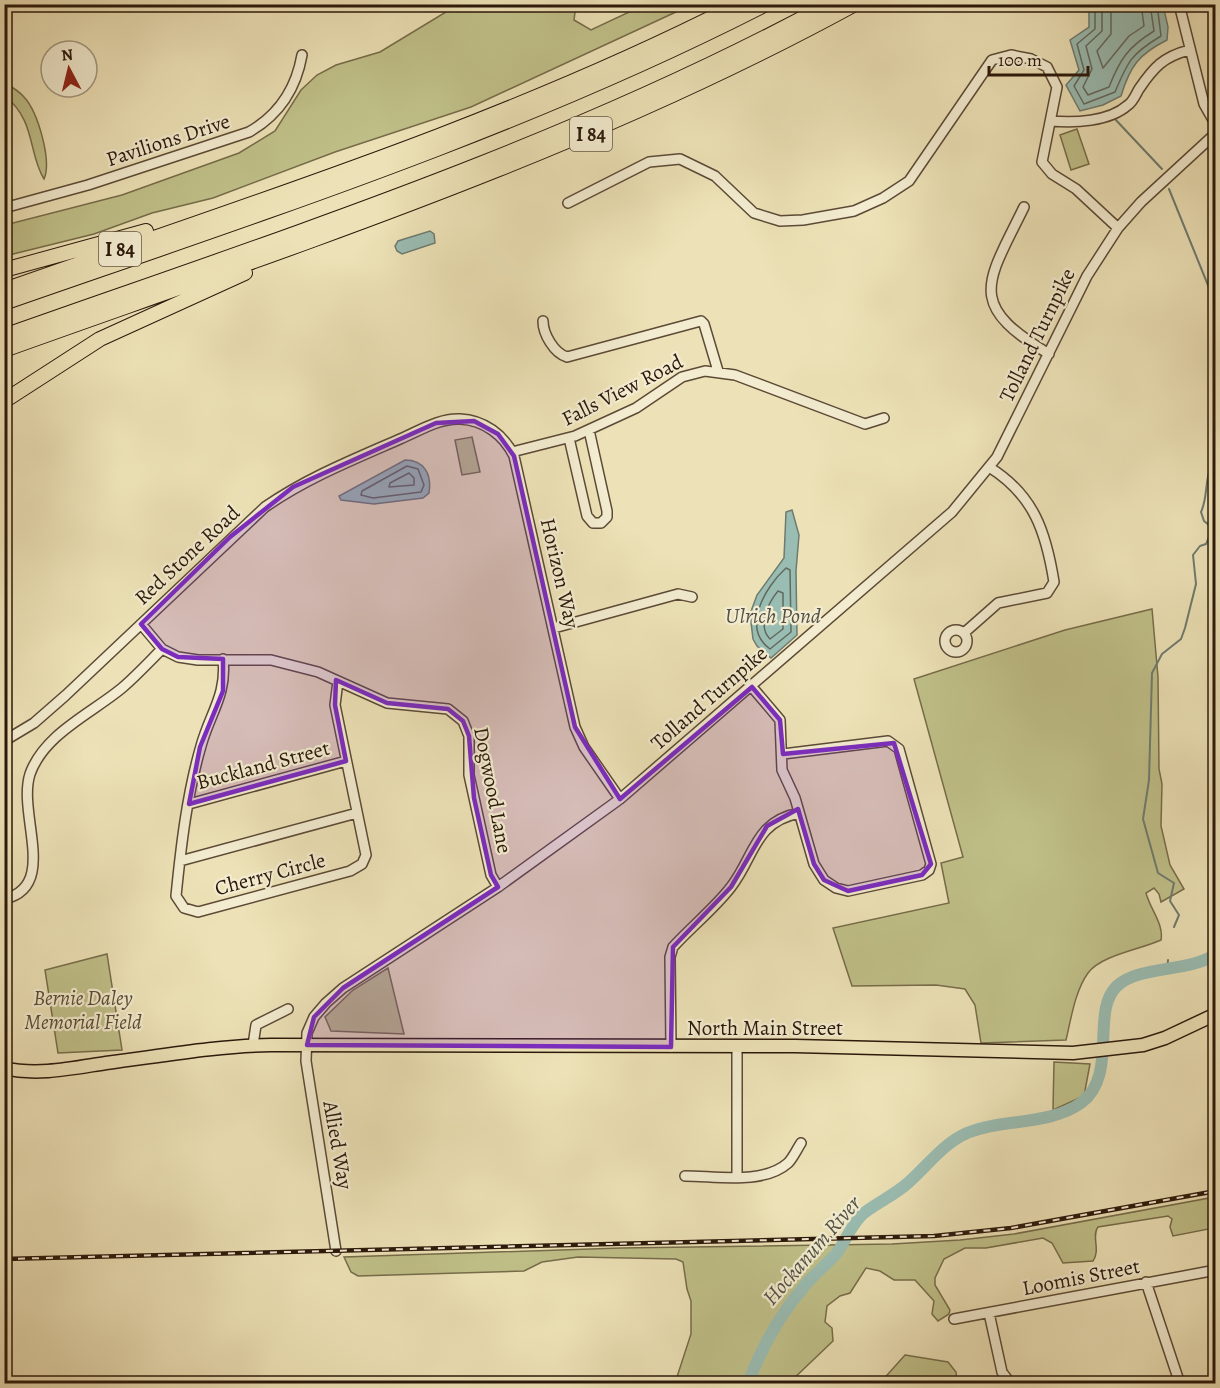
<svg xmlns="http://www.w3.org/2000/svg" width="1220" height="1388" font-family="Alegreya,serif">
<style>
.green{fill:#c0c089;stroke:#766c4a;stroke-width:1.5}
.water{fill:#9abdb3;stroke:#6e7b70;stroke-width:1.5}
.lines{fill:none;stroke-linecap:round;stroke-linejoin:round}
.shore{stroke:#626a5f;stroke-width:1.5}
.stream{stroke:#6e7b70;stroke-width:2}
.river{stroke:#9abdb3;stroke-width:12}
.minor-casing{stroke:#5c4a36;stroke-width:12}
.major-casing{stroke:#2b180b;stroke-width:15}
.highway-casing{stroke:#2b180b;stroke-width:16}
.minor{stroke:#f3ecd0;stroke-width:9}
.major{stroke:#ede2b7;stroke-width:12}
.highway{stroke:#ede2b7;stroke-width:14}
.rail-casing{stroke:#2b180b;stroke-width:4.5}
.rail{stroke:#f3ecd0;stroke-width:2;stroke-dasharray:7;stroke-linecap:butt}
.marked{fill:#7b2cbf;fill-opacity:0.2;stroke:#7b2cbf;stroke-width:4.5;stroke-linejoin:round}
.labels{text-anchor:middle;stroke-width:4.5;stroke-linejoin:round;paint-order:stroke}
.shield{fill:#f3ecd0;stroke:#675846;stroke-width:1.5}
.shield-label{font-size:20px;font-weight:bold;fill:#2b180b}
.street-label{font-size:21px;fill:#2b180b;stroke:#f3ecd0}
.park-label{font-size:21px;font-style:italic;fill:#584a31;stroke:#f3ecd0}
.water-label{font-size:22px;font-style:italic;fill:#525246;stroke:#f3ecd0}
</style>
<rect width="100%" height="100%" fill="#ede2b7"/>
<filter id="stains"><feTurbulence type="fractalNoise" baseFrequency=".00333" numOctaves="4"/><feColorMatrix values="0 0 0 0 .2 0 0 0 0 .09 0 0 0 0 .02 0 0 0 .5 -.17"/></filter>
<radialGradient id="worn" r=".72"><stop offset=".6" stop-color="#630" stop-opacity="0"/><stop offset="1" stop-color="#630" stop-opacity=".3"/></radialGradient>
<!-- green -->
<path class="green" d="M459 4 576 5 574 20 591 30 644 5H691L471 107 335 152 213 198 152 213 94 234 5 256V225L122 195 239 153 275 131 301 90 317 75 336 65 380 52Z
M5 83C12 87 19 91 24 97 38 112 52 161 44 179 28 153 36 121 5 96Z
M1077 129 1089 164 1071 170 1060 135Z
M472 437 480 472 462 475 455 440Z
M1152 609 1158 677 1159 769 1162 784 1161 826 1170 865 1184 889 1161 902 1159 894 1154 888 1146 893C1150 909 1164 924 1161 940 1142 949 1101 955 1088 973 1075 991 1071 1019 1066 1040L981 1043 975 1005 965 989 936 985 852 986 833 928 949 903 941 863 963 857 914 679 1065 630Z
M107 954 122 1050 58 1053 45 970Z
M388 968 404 1034 331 1031 325 1017 353 990Z
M1054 1062 1090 1064 1084 1096 1053 1110Z
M1215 1197 1214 1228 1173 1236 1170 1227 1172 1219 1168 1216 1098 1227C1091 1236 1101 1250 1093 1261L1063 1263 1052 1243 1043 1238 986 1248H965L944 1259 935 1278V1285L950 1310 949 1314 938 1321 932 1314 934 1301 915 1280H894L880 1271 866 1268 850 1293 840 1296 827 1306 825 1322 832 1328 833 1341 789 1383H675L691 1334V1301L687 1289 683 1262 676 1259 578 1257 542 1262 524 1271 358 1276 351 1272 344 1257 621 1248 892 1244 960 1240 1014 1234Z
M905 1355 948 1362 956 1372 957 1383H880Z"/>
<!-- water -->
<path class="water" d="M1089 5H1163L1168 27 1167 40C1139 54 1130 66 1121 96L1103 105 1080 111 1066 85 1079 70 1070 40 1089 27Z
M430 231 434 234 435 243 402 254 397 251 395 246 398 241Z
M405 460C424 460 432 474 429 493L423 498 374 504 341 500 339 496Z
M792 510 799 535 796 571 797 635 771 658 757 646 753 639 750 614 757 595 784 558 786 512Z"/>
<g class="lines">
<!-- shore -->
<path class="shore" d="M1095 4V29L1077 44 1084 70 1074 86 1084 104 1115 92C1128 61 1131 54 1161 36L1157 4
M1102 4V31L1086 46 1092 69 1083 87 1088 95 1109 87C1120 59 1128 47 1154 31L1150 4
M1111 4V34L1097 51 1103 68 1129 36 1144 26 1141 4
M407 466 418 469 424 485 421 492 373 498 361 495 362 491Z
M409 473 414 478V485L389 487 390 483Z
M786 568 790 570 791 632 770 649C741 628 765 587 786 568Z
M778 591 783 593V629L770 639C757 626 768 603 778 591Z"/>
<!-- stream -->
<path class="stream" d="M1114 118 1162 169
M1169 189 1216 305
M1216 390V405
M1216 409C1210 419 1209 438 1216 448
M1174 927 1179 915 1170 901 1174 883 1158 873 1143 819 1149 780 1152 673 1162 654 1181 639 1185 628 1196 584 1193 555 1200 546 1206 544 1210 535 1209 525 1204 521 1201 512C1209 495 1203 475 1216 459
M1167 970 1168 960"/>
<!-- river -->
<path class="river" d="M748 1384C762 1345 780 1314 807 1283 816 1273 827 1264 836 1254 846 1241 851 1224 864 1213 878 1202 895 1195 909 1182 928 1165 944 1143 967 1133 1003 1118 1049 1126 1081 1103 1119 1075 1090 1011 1117 986 1139 965 1189 973 1216 954"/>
<!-- minor casing -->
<g class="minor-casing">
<path id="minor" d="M1179 4 1204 104 1216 125
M1051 121C1074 123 1109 122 1128 105 1133 102 1136 94 1139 89 1154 67 1163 57 1189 50
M568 203 649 162 680 159 715 176 754 213 780 221 803 220 854 211 883 198 909 181 992 60 1011 55 1031 59 1047 67 1057 87 1042 162 1052 174 1076 189 1118 228
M1024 207C987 283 965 304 1049 354
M4 208 88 185 249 132C279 115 296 89 302 55
M543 321C543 334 554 353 567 357L701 321 704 324 718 371
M569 438 587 516 593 523H601L607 517V511L589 430
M512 452 575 436 636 408 682 377 705 371 735 375 865 424 884 418
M141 624 162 649 178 657 198 660H271L318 672 387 703 448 709 463 721 469 736V775L491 875 498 887
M554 628 678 594 692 597
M945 641a11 11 0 1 1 22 0a11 11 0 1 1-22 0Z
M964 633 998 603 1047 593 1054 582C1046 532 1034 495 989 467
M223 659C227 695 210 713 201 746 187 794 181 846 176 896L184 908 198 912 350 871 362 864 366 855 335 705 338 681
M752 687 780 720 782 770 795 798 814 864 824 880 836 888 848 891 922 875 929 870 931 864 899 749 888 741 783 754
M4 741 34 723 66 695 265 507C307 478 352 460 400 439 419 431 439 418 460 419 484 420 504 435 514 456L575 727 584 747 620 799
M189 804 346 761
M180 861 357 813
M4 899C59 887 17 814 30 774 44 734 92 713 122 688 136 676 149 662 162 649
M253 1045 256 1025 288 1009
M737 1046V1177
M671 1047 670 957 673 947C691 927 714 909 731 887 755 856 754 822 799 813
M685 1176C716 1176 763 1185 788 1163 793 1158 797 1149 801 1143
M336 1251 306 1061 307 1033 314 1017 326 1003 343 988 498 887 620 799 952 512 997 457 1087 276 1118 228 1141 202 1216 133
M1146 1282 1180 1384
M989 1313 1002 1372 1011 1384
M954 1319 1216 1270"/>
</g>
<!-- major casing -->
<g class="major-casing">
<path id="major" d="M4 1068C37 1076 73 1068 106 1063 161 1056 216 1046 271 1045L795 1046 1073 1053 1143 1045 1165 1038 1216 1014"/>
</g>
<!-- highway casing -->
<g class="highway-casing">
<path id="highway" d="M4 270 146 231
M4 290C252 203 504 124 739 4
M4 303C262 213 522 129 766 4
M4 336C284 237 567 146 829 4
M4 350C294 246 584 152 855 4
M4 401 100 339 245 273"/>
</g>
<!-- minor -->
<use href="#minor" class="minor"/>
<!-- major -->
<use href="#major" class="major"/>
<!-- highway -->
<use href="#highway" class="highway"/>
<!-- rail casing -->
<g class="rail-casing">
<path id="rail" d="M4 1259 934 1236 1011 1228 1216 1191"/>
</g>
<!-- rail -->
<use href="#rail" class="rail"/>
</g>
<!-- marked area -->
<path class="marked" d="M474 421 498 434 514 456 575 727 620 799 752 687 780 720 783 754 894 743 931 864 922 875 848 891 824 880 814 864 798 809 767 826 731 887 673 947 671 1047 307 1045 314 1017 343 988 498 887 491 875 474 798 469 736 463 721 448 709 387 703 336 680 335 705 346 761 189 804 200 747 223 691V659L178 657 162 649 141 624 230 537 293 487 436 423Z"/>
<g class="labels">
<!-- shield labels -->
<g class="shield">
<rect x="570" y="117" width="42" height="34" rx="4.5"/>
<rect x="99" y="232" width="42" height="34" rx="4.5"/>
</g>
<g class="shield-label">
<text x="591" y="141">I 84</text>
<text x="120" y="256">I 84</text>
</g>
<!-- street labels -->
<g class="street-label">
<text transform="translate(168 140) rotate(-18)" y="7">Pavilions Drive</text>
<text transform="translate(1037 335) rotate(-64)" y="7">Tolland Turnpike</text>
<text transform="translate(622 390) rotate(-27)" y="7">Falls View Road</text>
<text transform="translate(187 555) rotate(-43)" y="7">Red Stone Road</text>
<text transform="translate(560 573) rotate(77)" y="7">Horizon Way</text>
<text transform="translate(709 698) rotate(-41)" y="7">Tolland Turnpike</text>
<text transform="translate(263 765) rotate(-15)" y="7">Buckland Street</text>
<text transform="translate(493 790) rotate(79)" y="7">Dogwood Lane</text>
<text transform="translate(270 874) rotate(-15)" y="7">Cherry Circle</text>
<text x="765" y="1035">North Main Street</text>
<text transform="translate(338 1145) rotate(80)" y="7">Allied Way</text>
<text transform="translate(1081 1277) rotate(-11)" y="7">Loomis Street</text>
</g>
<!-- park labels -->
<g class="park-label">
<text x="83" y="1005">Bernie Daley<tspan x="83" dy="24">Memorial Field</tspan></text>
</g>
<!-- water labels -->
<g class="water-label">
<text x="773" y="623">Ulrich Pond</text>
<text transform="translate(811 1250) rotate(-49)" y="8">Hockanum River</text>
</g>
</g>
<!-- margin -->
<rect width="1220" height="1388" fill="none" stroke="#ede2b7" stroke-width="24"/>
<rect x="6" y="6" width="1208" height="1376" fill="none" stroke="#2b180b" stroke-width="3"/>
<rect x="12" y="12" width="1196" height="1364" fill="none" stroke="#2b180b" stroke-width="1.5"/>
<!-- north arrow -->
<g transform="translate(69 69) rotate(353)"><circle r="28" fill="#f3ecd0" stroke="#a39781" stroke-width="1.5"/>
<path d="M0-4.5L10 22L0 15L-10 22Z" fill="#8f2418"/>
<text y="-9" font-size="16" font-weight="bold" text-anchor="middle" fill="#2b180b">N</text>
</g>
<!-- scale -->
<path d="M989 66v9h99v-9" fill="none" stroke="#2b180b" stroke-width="3"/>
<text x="998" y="66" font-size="18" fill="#2b180b" stroke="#f3ecd0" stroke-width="4.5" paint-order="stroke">100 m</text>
<rect width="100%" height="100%" filter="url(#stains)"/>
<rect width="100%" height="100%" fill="url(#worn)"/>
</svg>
